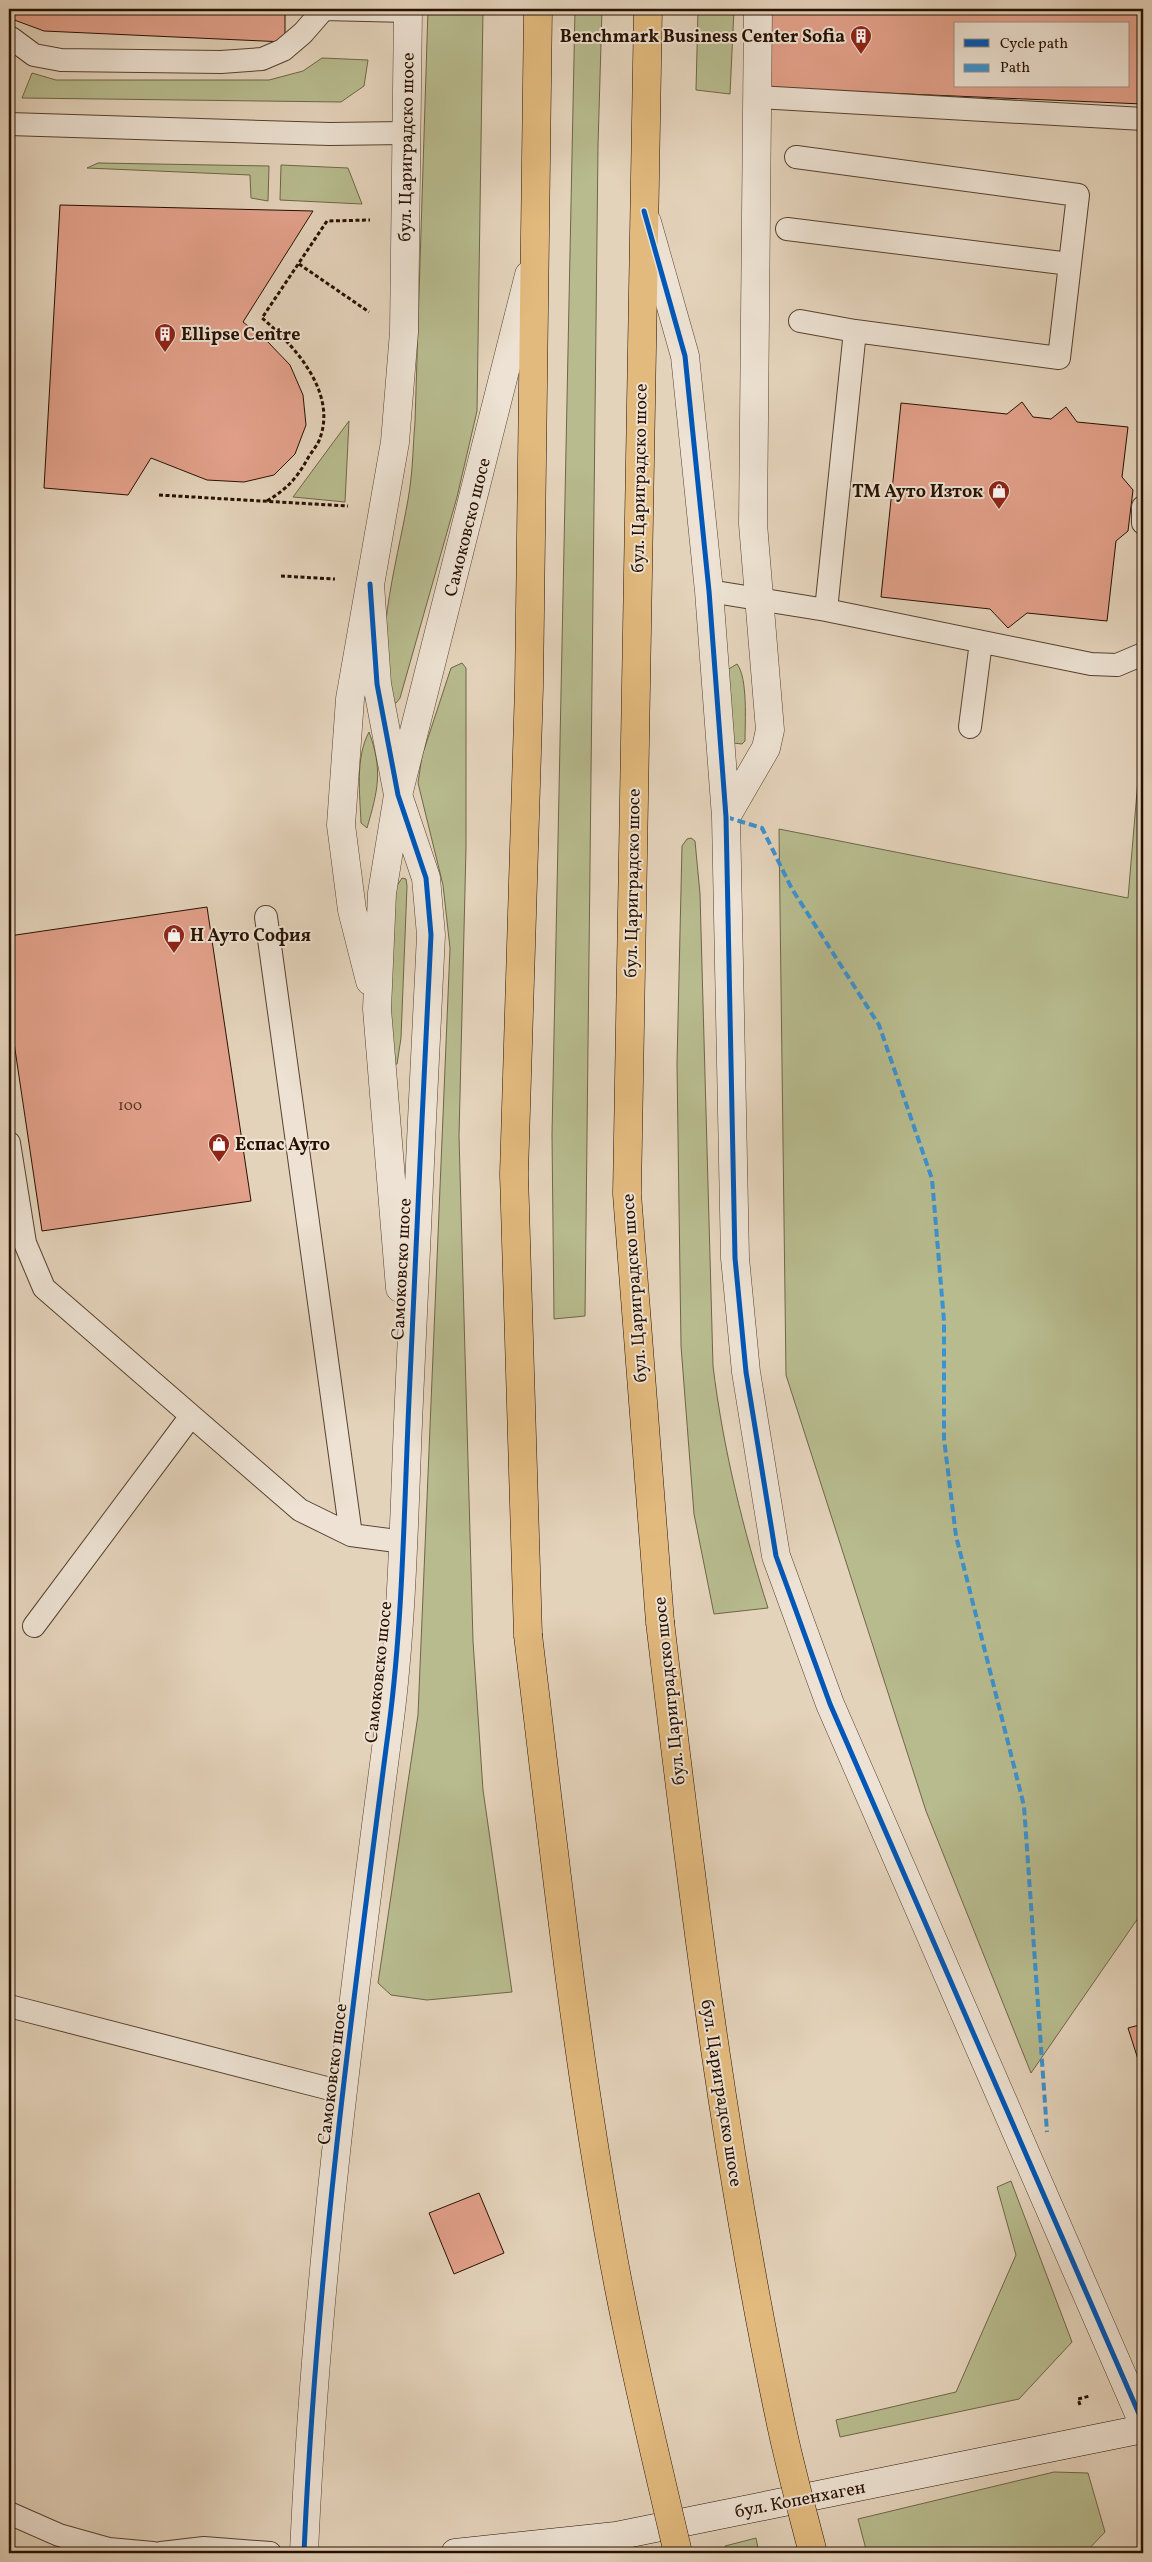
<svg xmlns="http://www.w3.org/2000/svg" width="1152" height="2562" font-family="Vollkorn,serif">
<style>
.green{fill:#b7bb8e;stroke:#6f6647}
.building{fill:#e3a18b;stroke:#271000;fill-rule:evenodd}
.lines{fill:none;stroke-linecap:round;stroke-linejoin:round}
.service-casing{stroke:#56412f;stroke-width:24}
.minor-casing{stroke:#56412f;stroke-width:29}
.secondary-casing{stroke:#271000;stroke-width:29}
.trunk-casing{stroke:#271000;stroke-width:29}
.path{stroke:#271000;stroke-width:3;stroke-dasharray:4 2.5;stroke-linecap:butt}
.service{stroke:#ede2d3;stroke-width:22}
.minor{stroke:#ede2d3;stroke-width:28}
.secondary{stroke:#ede2d3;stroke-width:28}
.trunk{stroke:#e2ba7e;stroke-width:28}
.trunk-bridge-casing{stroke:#271000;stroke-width:29;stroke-linecap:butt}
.trunk-bridge{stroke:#e2ba7e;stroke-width:28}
.quiet{stroke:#3b92d0;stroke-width:4;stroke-dasharray:8 4;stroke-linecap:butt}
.cycleway-casing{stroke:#ede2d3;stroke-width:8}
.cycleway{stroke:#0057b8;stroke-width:5}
.labels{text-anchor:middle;stroke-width:4;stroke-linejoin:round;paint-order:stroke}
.number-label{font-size:15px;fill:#563423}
.poi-label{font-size:18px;font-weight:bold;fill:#271000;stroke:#ede2d3;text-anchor:start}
.street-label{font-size:18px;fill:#271000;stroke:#ede2d3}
</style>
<rect width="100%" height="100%" fill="#e4d3bb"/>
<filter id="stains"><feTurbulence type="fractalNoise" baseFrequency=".004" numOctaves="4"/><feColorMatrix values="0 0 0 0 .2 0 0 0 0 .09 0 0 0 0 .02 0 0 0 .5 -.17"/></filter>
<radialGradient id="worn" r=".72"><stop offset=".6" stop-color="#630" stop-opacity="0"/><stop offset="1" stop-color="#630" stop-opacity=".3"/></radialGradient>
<!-- green -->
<path class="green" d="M428 9H483L477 411 457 497 400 698 396 703 390 702C371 641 401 550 410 487 413 466 413 444 415 422Z
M575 9H602L598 146 585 1316 554 1319 552 1134Z
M698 9H734L730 94 696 90Z
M322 58 368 60 364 86 341 102 22 98 32 73 56 80H269L303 71Z
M98 163 269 166 268 201 251 198 250 175 87 168Z
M281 165 348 168 362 204 280 200Z
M349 421 345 502 293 497Z
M462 663 466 668V848L459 1136 473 1641 483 1790 512 1992 427 2000 391 1995 378 1983 418 1715 450 948 443 885 418 783 422 756 451 668Z
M737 664C748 678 745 722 745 741L742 744 733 743 727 670Z
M1143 721V1911L1031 2073 926 1811 786 1375 779 829 1128 898Z
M369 732C383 770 378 790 367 828L361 823C360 795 355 758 369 732Z
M691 838 695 841 700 894 713 1366C723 1448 743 1529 768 1608L714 1614 694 1514 681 1346 677 1064 682 846 687 839Z
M402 878 406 879 407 886 401 1038 397 1064 393 1065 389 996 391 895Z
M1011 2181 1072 2342 1019 2399 840 2437 836 2420 956 2392 1016 2255 997 2187Z
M1054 2472 1088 2473 1105 2532 1085 2553H867L858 2519Z
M756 2538 759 2553H726L725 2546Z"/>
<!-- building -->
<path class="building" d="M9 9H285V42L44 31 9 18Z
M767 9H1143V104L765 88ZM956 24H1128V86H956Z
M60 205 313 211 243 322 267 341 290 365 303 395 306 425 295 454 274 475 244 482 207 480 151 458 128 495 44 488Z
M1022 402 1033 417 1051 419 1066 407 1077 422 1128 427 1122 477 1133 490 1128 531 1116 541 1107 621 1027 613 1008 628 990 609 881 597 901 403 1007 414Z
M207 907 251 1201 42 1231 9 1009V936Z
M1143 2024V2075L1128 2028Z
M479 2193 504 2253 454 2274 429 2213Z"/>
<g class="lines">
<!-- service casing -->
<g class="service-casing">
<path id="service" d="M323 9 408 11
M11 38 34 55 61 60 221 62 262 59 283 50 303 33 323 10
M756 97 1143 119
M9 124 330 134 405 133
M787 229 1070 264
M800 321 855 331
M1143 507V523
M709 591 826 610 855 331 1059 358 1078 195 796 157
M826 610 1091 664 1117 665 1143 654
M970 727 981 642
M266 917 351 1535
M9 1143 25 1243 44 1288 300 1510 351 1535 404 1542
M34 1626 191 1416
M9 2006 342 2092
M9 2513 59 2535 109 2549 153 2553
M161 2553 204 2548 270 2553"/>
</g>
<!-- minor casing -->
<g class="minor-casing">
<path id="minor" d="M647 222 685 356 709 591 726 817 735 1258 746 1372 776 1556 830 1704 1143 2423
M726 817 766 748 770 730 753 524 758 9
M370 981 352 910 341 825 350 699 395 442 404 332 408 9
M400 1288 377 1009 382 893 398 795 529 275
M304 2553C316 2276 353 2000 389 1726 403 1618 404 1508 409 1400 415 1245 424 1090 431 935L426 878 398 795 377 684 370 584"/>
</g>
<!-- secondary casing -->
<g class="secondary-casing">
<path id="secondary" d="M455 2553 616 2536 1143 2429"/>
</g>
<!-- trunk casing -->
<g class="trunk-casing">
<path id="trunk" d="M648 9 627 1194 660 1622
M528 1635 514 1174 529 687 538 9"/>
</g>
<!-- path -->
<path class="path" d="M299 264 369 312
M159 495 348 506
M267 501C287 489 297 478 308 458 312 451 318 445 320 438 337 392 294 345 262 318L327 221 370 220
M281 576 335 579
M1080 2405 1078 2399 1090 2396"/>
<!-- service -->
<use href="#service" class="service"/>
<!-- minor -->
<use href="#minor" class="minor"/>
<!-- secondary -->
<use href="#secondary" class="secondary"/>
<!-- trunk -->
<use href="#trunk" class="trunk"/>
<!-- trunk-bridge casing -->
<g class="trunk-bridge-casing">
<path id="trunk-bridge" d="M660 1622C692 1891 725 2160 781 2424 790 2467 802 2510 813 2553
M528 1635C552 1833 573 2032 608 2229 627 2338 653 2446 678 2553"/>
</g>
<!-- trunk-bridge -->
<use href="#trunk-bridge" class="trunk-bridge"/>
<!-- quiet -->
<path class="quiet" d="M726 817 762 828 792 889 879 1025 932 1179 944 1321V1439L956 1536 1024 1806 1047 2132"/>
<!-- cycleway casing -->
<g class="cycleway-casing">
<path id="cycleway" d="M644 211 685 356 709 591 726 817 735 1258 746 1372 776 1556 830 1704 1143 2423
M304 2553C316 2276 353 2000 389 1726 403 1618 404 1508 409 1400 415 1245 424 1090 431 935L426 878 398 795 377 684 370 584"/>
</g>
<!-- cycleway -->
<use href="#cycleway" class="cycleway"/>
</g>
<!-- icons -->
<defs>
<g id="building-pin" transform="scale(1.125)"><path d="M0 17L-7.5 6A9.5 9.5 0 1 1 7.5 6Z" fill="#8f2418" stroke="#ede2d3"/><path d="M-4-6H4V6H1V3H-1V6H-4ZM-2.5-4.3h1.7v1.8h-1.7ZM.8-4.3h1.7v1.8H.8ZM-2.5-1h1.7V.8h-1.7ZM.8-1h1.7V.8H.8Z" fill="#fff"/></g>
<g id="shop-pin" transform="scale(1.125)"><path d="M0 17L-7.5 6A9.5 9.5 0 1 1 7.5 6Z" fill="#8f2418" stroke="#ede2d3"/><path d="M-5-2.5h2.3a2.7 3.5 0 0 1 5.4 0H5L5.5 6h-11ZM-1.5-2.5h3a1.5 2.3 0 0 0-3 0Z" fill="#fff"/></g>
</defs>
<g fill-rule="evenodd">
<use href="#building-pin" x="861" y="36"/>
<use href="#building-pin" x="165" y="334"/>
<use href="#shop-pin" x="999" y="491"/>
<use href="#shop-pin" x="174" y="935"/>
<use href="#shop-pin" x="219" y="1144"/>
</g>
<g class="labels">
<!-- number labels -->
<g class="number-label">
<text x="130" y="1110">100</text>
</g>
<!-- poi labels -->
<g class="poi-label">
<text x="845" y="42" text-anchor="end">Benchmark Business Center Sofia</text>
<text x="181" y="340">Ellipse Centre</text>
<text x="983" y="497" text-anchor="end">ТМ Ауто Изток</text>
<text x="190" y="941">Н Ауто София</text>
<text x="235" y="1150">Еспас Ауто</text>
</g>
<!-- street labels -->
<g class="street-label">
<text transform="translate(406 147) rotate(-89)" y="6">бул. Цариградско шосе</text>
<text transform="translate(639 478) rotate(-89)" y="6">бул. Цариградско шосе</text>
<text transform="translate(467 527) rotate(-76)" y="6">Самоковско шосе</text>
<text transform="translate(632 883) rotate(-89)" y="6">бул. Цариградско шосе</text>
<text transform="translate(401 1269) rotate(-87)" y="6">Самоковско шосе</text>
<text transform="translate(634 1288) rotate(-94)" y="6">бул. Цариградско шосе</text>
<text transform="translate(378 1672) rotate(-84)" y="6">Самоковско шосе</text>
<text transform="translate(669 1691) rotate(-96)" y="6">бул. Цариградско шосе</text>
<text transform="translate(332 2074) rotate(-83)" y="6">Самоковско шосе</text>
<text transform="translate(722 2093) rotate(81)" y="6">бул. Цариградско шосе</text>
<text transform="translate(800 2499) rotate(-11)" y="6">бул. Копенхаген</text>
</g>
</g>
<!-- margin -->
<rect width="1152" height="2562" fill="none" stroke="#e4d3bb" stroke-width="30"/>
<rect x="10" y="10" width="1132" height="2542" fill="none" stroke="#271000" stroke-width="2.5"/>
<rect x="15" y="15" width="1122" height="2532" fill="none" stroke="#271000"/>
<!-- legend -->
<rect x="954" y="22" width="175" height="65" fill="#ede2d3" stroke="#9e8e7f"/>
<rect x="964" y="39" width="25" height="8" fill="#0057b8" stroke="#9e8e7f"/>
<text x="1000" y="48" font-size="15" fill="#271000">Cycle path</text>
<rect x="964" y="64" width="25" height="8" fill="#3b92d0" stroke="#9e8e7f"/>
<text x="1000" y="72" font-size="15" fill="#271000">Path</text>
<rect width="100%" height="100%" filter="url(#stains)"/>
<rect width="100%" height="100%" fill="url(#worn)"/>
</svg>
